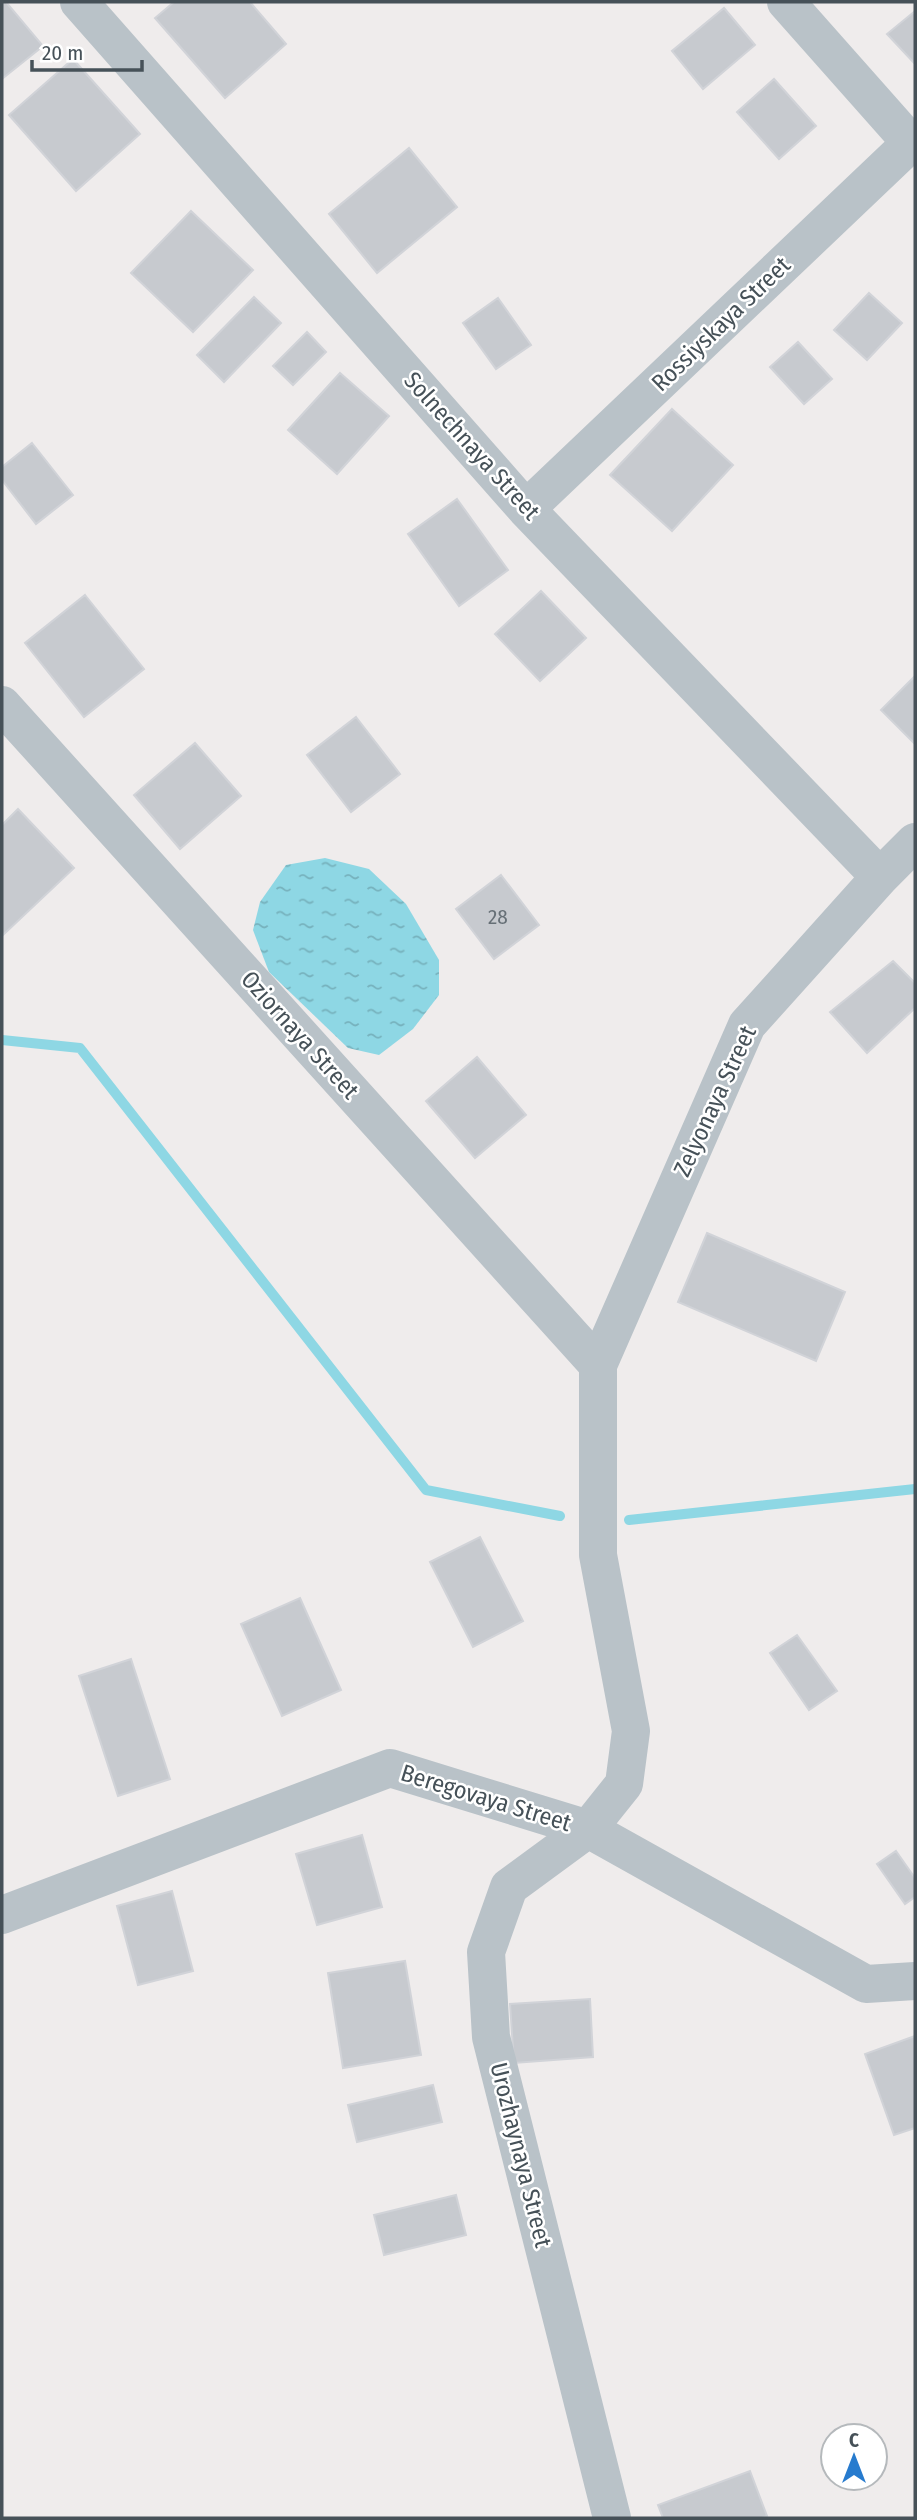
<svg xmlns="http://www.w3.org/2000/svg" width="917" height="2520" font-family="'Fira Sans Condensed',sans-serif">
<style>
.water{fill:url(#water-ripples)}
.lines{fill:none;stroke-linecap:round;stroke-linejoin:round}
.stream{stroke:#8ed7e4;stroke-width:10}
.building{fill:#c7cacf;stroke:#d1d3d8;stroke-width:2}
.minor{stroke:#b9c2c8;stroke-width:38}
.labels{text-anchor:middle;stroke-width:5;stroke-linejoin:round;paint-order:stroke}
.number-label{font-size:21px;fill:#666f76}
.street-label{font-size:24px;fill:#465158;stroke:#fff}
</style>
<defs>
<pattern id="water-ripples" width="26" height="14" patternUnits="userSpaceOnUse" patternTransform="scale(1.75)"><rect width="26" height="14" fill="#8ed7e4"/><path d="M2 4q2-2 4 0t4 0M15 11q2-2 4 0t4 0" fill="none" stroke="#76b1bc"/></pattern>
</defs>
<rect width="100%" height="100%" fill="#efecec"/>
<!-- water -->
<path class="water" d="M325 858 369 869 406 904 439 960V995L413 1029 379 1055 348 1048 269 972 253 930 260 902 286 865Z"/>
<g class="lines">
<!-- stream -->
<path class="stream" d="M2 1040 80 1048 426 1490 560 1516
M629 1520 915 1489"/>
</g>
<!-- building -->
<path class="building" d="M2 2H6L43 46 2 79Z
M174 2H250L286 44 225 98 155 18Z
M724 8 755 45 703 89 672 51Z
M915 11V64L887 34Z
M73 59 140 134 76 191 9 115Z
M774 79 816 126 779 159 737 112Z
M409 148 457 207 377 273 329 214Z
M191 211 253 270 193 332 131 273Z
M869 293 902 323 867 360 834 330Z
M254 297 281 323 224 382 197 355Z
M498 298 531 345 496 369 463 323Z
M307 332 326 352 293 385 273 366Z
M798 342 832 379 804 404 770 367Z
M340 373 389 416 337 474 288 430Z
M672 409 733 465 672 531 610 475Z
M32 443 73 495 36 524 2 480V467Z
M457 499 508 570 459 606 408 534Z
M541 591 586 638 540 681 495 634Z
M85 595 144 669 84 717 25 643Z
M915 676V744L881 710Z
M356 717 400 774 351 812 307 755Z
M195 743 241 796 180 849 134 795Z
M18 809 74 868 2 936V825Z
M501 875 539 925 494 959 456 909Z
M893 961 915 983V1008L867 1053 830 1012Z
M477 1057 526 1115 475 1158 426 1101Z
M707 1233 845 1292 816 1361 678 1302Z
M480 1537 523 1621 473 1647 430 1562Z
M300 1598 341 1690 282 1716 241 1624Z
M797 1635 837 1691 809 1710 770 1653Z
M131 1659 170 1779 118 1796 79 1676Z
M362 1835 382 1907 317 1925 296 1854Z
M896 1851 915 1878V1897L905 1904 877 1864Z
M172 1891 193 1971 138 1985 117 1906Z
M405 1961 421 2055 343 2068 328 1973Z
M590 1999 593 2057 514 2063 510 2004Z
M915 2036V2128L894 2135 865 2054Z
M433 2085 442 2122 357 2142 348 2105Z
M456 2195 466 2235 384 2255 374 2215Z
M750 2471 767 2516 762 2518H663L658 2505Z"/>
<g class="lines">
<!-- minor -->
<path class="minor" d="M79 2 526 509 880 877
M786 2 911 143
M526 509 915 139
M2 705 598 1365
M2 1915 390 1768 588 1829 866 1984 915 1981
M612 2518 491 2037 486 1952 509 1887 588 1829 624 1784 631 1731 598 1555V1365L747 1025 880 877 915 842"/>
</g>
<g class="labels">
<!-- number labels -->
<g class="number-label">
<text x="498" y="924">28</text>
</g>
<!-- street labels -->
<g class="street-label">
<text transform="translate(721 324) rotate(-44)" y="8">Rossiyskaya Street</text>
<text transform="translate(472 446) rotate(48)" y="8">Solnechnaya Street</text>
<text transform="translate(300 1035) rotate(48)" y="8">Oziornaya Street</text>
<text transform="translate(715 1101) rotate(-65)" y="8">Zelyonaya Street</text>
<text transform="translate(486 1798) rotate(17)" y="8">Beregovaya Street</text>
<text transform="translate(521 2155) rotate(76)" y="8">Urozhaynaya Street</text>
</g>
</g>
<!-- border -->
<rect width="917" height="2520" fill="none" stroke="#465158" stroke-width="7"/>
<!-- north arrow -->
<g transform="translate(854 2457)"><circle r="33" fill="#ffffff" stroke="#b5b9bc" stroke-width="2"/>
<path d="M0-5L12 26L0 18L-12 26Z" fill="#277bce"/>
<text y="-10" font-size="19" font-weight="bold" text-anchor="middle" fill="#465158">С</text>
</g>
<!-- scale -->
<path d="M32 60v10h110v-10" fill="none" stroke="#465158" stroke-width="3.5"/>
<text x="42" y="60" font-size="21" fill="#465158" stroke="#ffffff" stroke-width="5" paint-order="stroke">20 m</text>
</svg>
